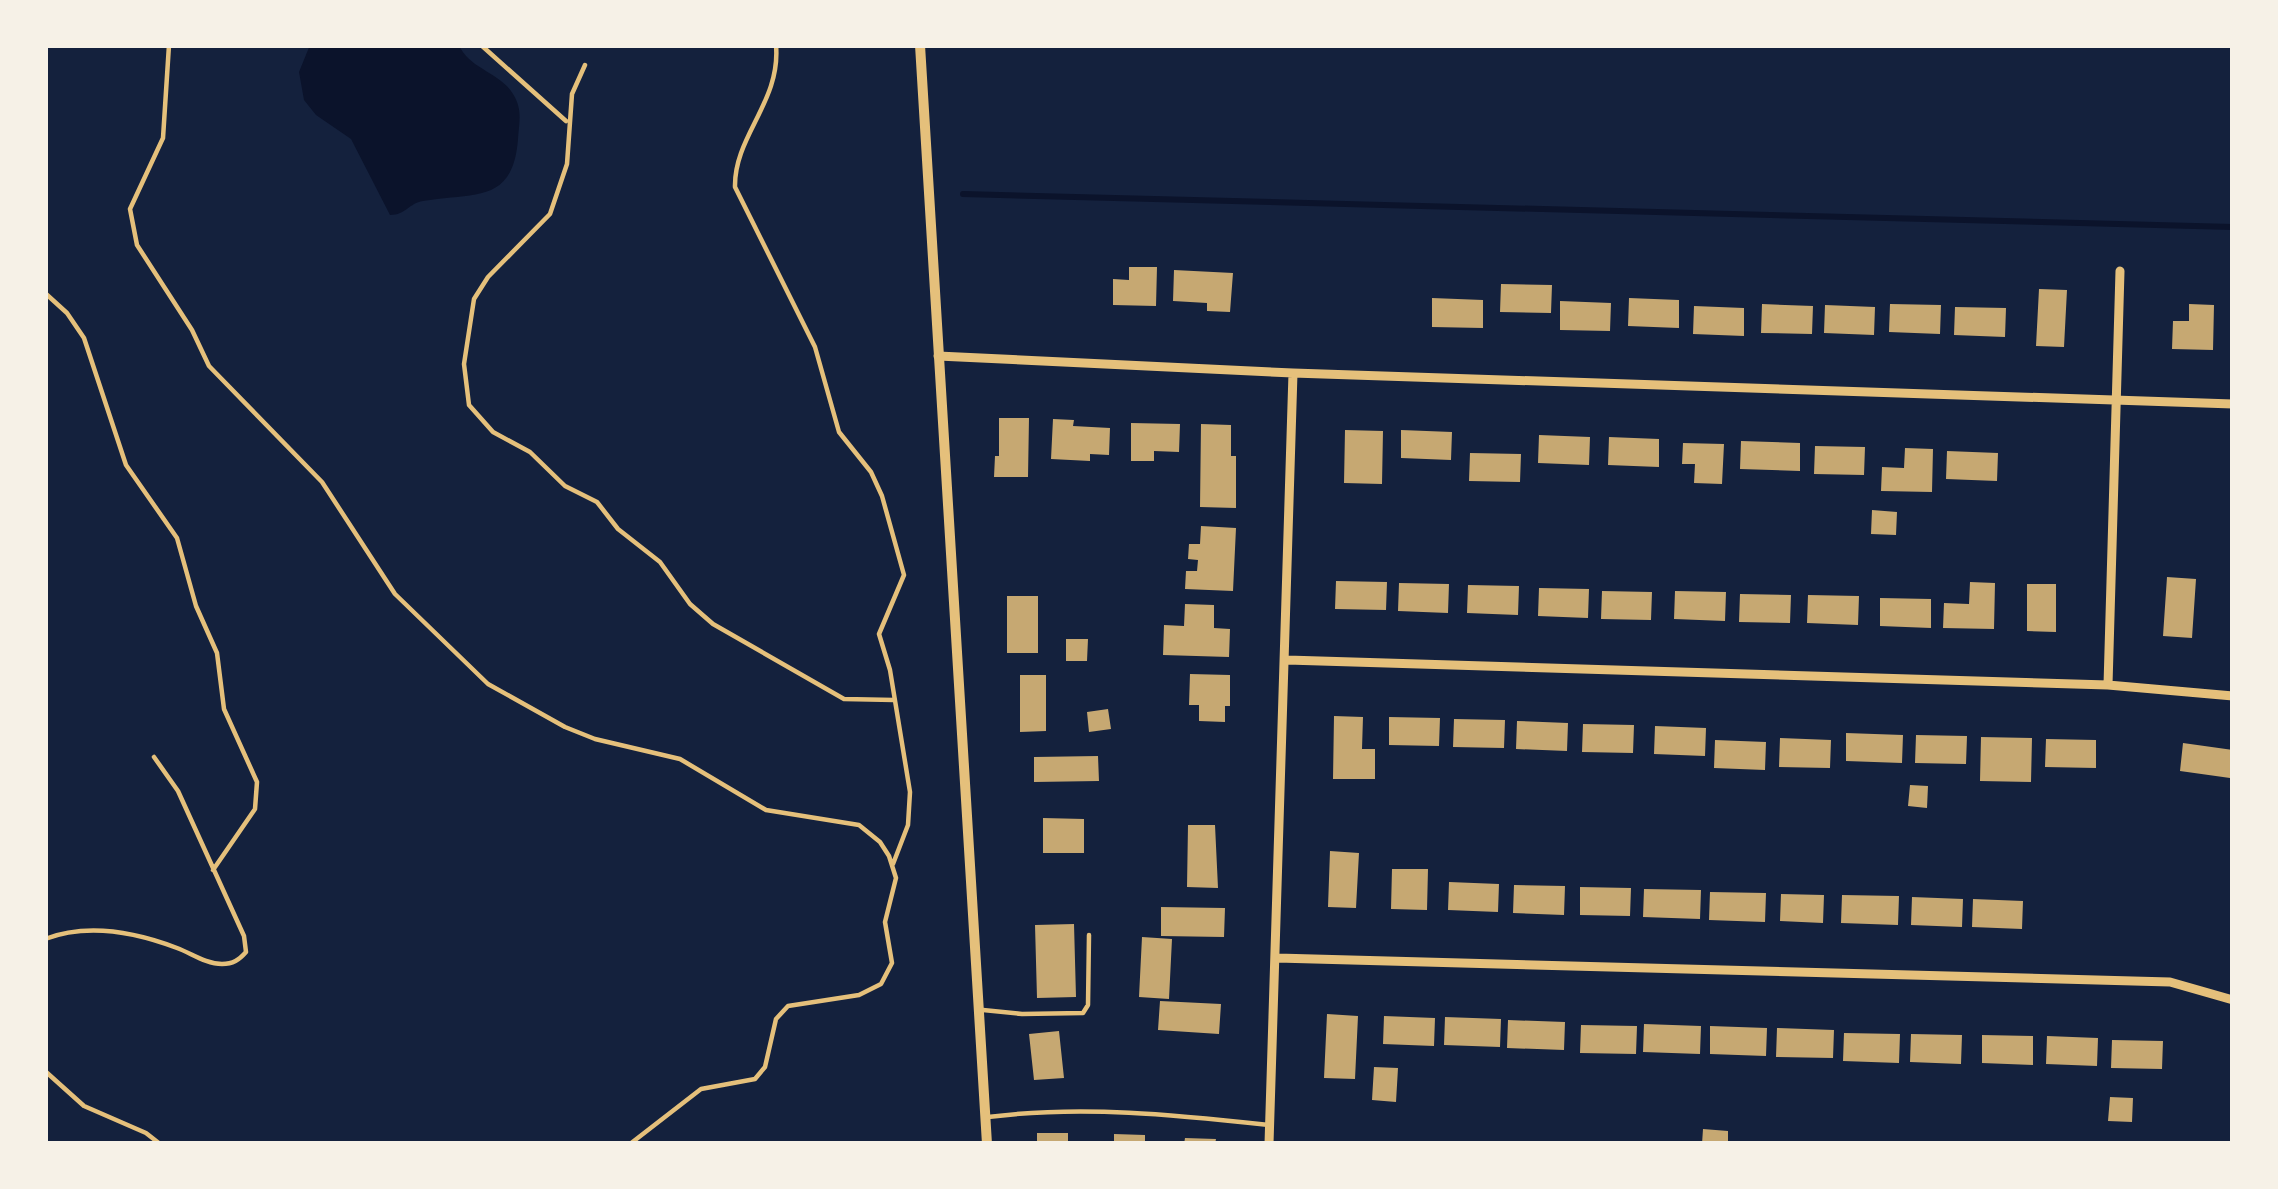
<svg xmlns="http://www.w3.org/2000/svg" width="2278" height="1189" font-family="'Archivo Narrow',sans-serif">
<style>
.water{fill:#0b132b}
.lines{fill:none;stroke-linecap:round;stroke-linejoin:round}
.stream{stroke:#0b132b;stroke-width:6}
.building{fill:#c6a872}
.service{stroke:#e5c07b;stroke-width:4.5}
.minor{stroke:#e5c07b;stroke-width:9}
.tertiary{stroke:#e5c07b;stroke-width:10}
</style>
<rect width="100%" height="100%" fill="#14213d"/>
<!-- water -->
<path class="water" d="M310 45H459C469 69 500 72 513 94 523 110 519 122 518 139 513 205 473 192 423 201 409 203 406 215 390 215L351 139 316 115 304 100 299 72Z"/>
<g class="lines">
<!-- stream -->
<path class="stream" d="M963 194 2233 227"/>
</g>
<!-- building -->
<path class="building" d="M1129 267H1157L1156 306 1113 305V279L1129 280Z
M1174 270 1233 273 1230 312 1207 311V303L1173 301Z
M1501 284 1552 285 1551 313 1500 312Z
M2039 289 2067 290 2064 347 2036 346Z
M1432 298 1483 300V328L1432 327Z
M1629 298 1679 300V328L1628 326Z
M1560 301 1611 303 1610 331 1560 330Z
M1762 304 1813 306 1812 334 1761 333Z
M1890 304 1941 305 1940 334 1889 332Z
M2189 304 2214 305 2213 350 2172 349 2173 321H2189Z
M1825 305 1875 307 1874 335 1824 333Z
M1694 306 1744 308V336L1693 334Z
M1955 307 2006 308 2005 337 1954 335Z
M999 418H1029L1028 477H994L995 456H999Z
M1053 419 1074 420 1073 426 1110 428 1109 455 1090 454V461L1051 459Z
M1131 423 1180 424 1179 452 1154 451V461H1131Z
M1201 424 1231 425V456H1236V508L1200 507Z
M1345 430 1383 431 1382 484 1344 483Z
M1401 430 1452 432 1451 460 1401 458Z
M1539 435 1590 437 1589 465 1538 463Z
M1609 437 1659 439V467L1608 465Z
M1741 441 1800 443V471L1740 469Z
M1683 443 1724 444 1722 484 1694 483 1695 464H1682Z
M1815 446 1865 447 1864 475 1814 474Z
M1905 448 1933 449 1932 492 1881 491 1882 467 1904 468Z
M1947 451 1998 453 1997 481 1946 479Z
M1470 453 1521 454 1520 482 1469 481Z
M1872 510 1897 512 1896 535 1871 534Z
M1201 526 1236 528 1233 591 1185 589 1186 571H1197L1198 560 1188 559 1189 544H1200Z
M2167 577 2196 579 2192 638 2163 636Z
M1336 581 1387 582 1386 610 1335 609Z
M1970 582 1995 583 1994 629 1943 628 1944 603 1969 604Z
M1399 583 1449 584 1448 613 1398 611Z
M2027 584H2056V632L2027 631Z
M1468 585 1519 586 1518 615 1467 613Z
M1539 588 1589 589 1588 618 1538 616Z
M1602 591 1652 592 1651 620 1601 619Z
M1675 591 1726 592 1725 621 1674 619Z
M1740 594 1791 595 1790 623 1739 622Z
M1808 595 1859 596 1858 625 1807 623Z
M1007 596H1038V653H1007Z
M1880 598 1931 599V628L1880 626Z
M1185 604 1214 605V628L1230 629 1229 657 1163 655 1164 625 1184 626Z
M1066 639H1088L1087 661H1066Z
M1190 674 1230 675V706H1225V722L1199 721V705H1189Z
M1020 675H1046V731L1020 732Z
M1108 709 1111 729 1089 732 1087 712Z
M1334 716 1363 717 1362 749H1375V779H1333Z
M1389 717 1440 718 1439 746 1389 745Z
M1454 719 1505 720 1504 748 1453 747Z
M1517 721 1568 723 1567 751 1516 749Z
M1583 724 1634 725 1633 753 1582 752Z
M1655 726 1706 728 1705 756 1654 754Z
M1846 733 1903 735 1902 763 1846 761Z
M1916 735 1967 736 1966 764 1915 763Z
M1981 737 2032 738 2031 782 1980 781Z
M1780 738 1831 740 1830 768 1779 767Z
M2046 739 2096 740V768L2045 767Z
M1715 740 1766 742 1765 770 1714 768Z
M2183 743 2233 750 2230 778 2180 771Z
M1098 756 1099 781 1034 782V757Z
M1910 785 1928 786 1927 808 1908 806Z
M1043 818 1084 819V853H1043Z
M1188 825H1215L1218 888 1187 887Z
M1330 851 1359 853 1356 908 1328 907Z
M1392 869H1428L1427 910 1391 909Z
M1449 882 1499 884 1498 912 1448 910Z
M1514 885 1565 886 1564 915 1513 913Z
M1580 887 1631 888 1630 916 1580 915Z
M1644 889 1701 890 1700 919 1643 917Z
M1710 892 1766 893 1765 922 1709 920Z
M1781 894 1824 895 1823 923 1780 921Z
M1842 895 1899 896 1898 925 1841 923Z
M1912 897 1963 899 1962 927 1911 925Z
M1973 899 2023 901 2022 929 1972 927Z
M1161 907 1225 908 1224 937 1161 936Z
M1074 924 1076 997 1037 998 1035 925Z
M1142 937 1172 939 1169 999 1139 997Z
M1160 1001 1221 1004 1219 1034 1158 1030Z
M1327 1014 1358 1016 1355 1079 1324 1078Z
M1384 1016 1435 1018 1434 1046 1383 1044Z
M1445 1017 1501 1019 1500 1047 1444 1045Z
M1508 1020 1565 1022 1564 1050 1507 1048Z
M1644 1024 1701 1026 1700 1054 1643 1052Z
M1581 1025 1637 1026 1636 1054 1580 1053Z
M1710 1026 1767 1028 1766 1056 1710 1054Z
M1777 1028 1834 1030 1833 1058 1776 1057Z
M1059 1031 1064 1078 1034 1080 1029 1034Z
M1844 1033 1900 1034 1899 1063 1843 1061Z
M1911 1034 1962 1035 1961 1064 1910 1062Z
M1982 1035 2033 1036V1065L1982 1063Z
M2047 1036 2098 1038 2097 1066 2046 1064Z
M2112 1040 2163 1041 2162 1069 2111 1068Z
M1374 1067 1398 1068 1396 1102 1372 1100Z
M2110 1097 2133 1098 2132 1122 2108 1121Z
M1703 1129 1728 1131V1144H1702Z
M1037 1133H1068V1144H1037Z
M1114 1134 1145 1135V1144H1114Z
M1185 1138 1216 1139 1215 1144H1184Z"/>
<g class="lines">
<!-- service -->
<path class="service" d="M169 45 163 138 130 209 137 245 192 330 209 366 322 482 395 594 488 684 565 727 595 739 680 759 766 810 859 825 880 842 889 856 896 878 885 922 892 963 881 984 859 995 788 1006 776 1019 765 1067 755 1079 701 1089 630 1144
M481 45 566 121
M776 45C781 102 734 136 735 187L815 347 839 432 871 472 882 496 904 575 879 634 890 670 910 792 908 825 893 864
M585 65 572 94 567 164 550 214 488 277 474 299 464 364 469 405 493 432 530 452 565 486 597 502 618 529 660 562 690 604 713 624 844 699 894 700
M45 293 67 313 84 338 126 465 177 538 196 606 217 653 224 709 257 782 255 809 213 870
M45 939C87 923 135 932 177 948 191 953 206 964 222 964 233 964 239 960 246 952L244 936 178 791 154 757
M983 1010 1022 1014 1083 1013 1088 1005 1089 935
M45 1071 84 1106 146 1133 160 1144
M988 1117C1082 1105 1176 1115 1269 1125"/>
<!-- minor -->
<path class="minor" d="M938 356 1293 373 2233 404
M1287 660 2108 685 2233 696
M2108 685 2120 271
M1277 958 2170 982 2233 1000
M1269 1144 1293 373"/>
<!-- tertiary -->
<path class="tertiary" d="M920 45 987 1144"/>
</g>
<!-- border -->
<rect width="2278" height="1189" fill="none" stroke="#f6f1e7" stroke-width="96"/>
</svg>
